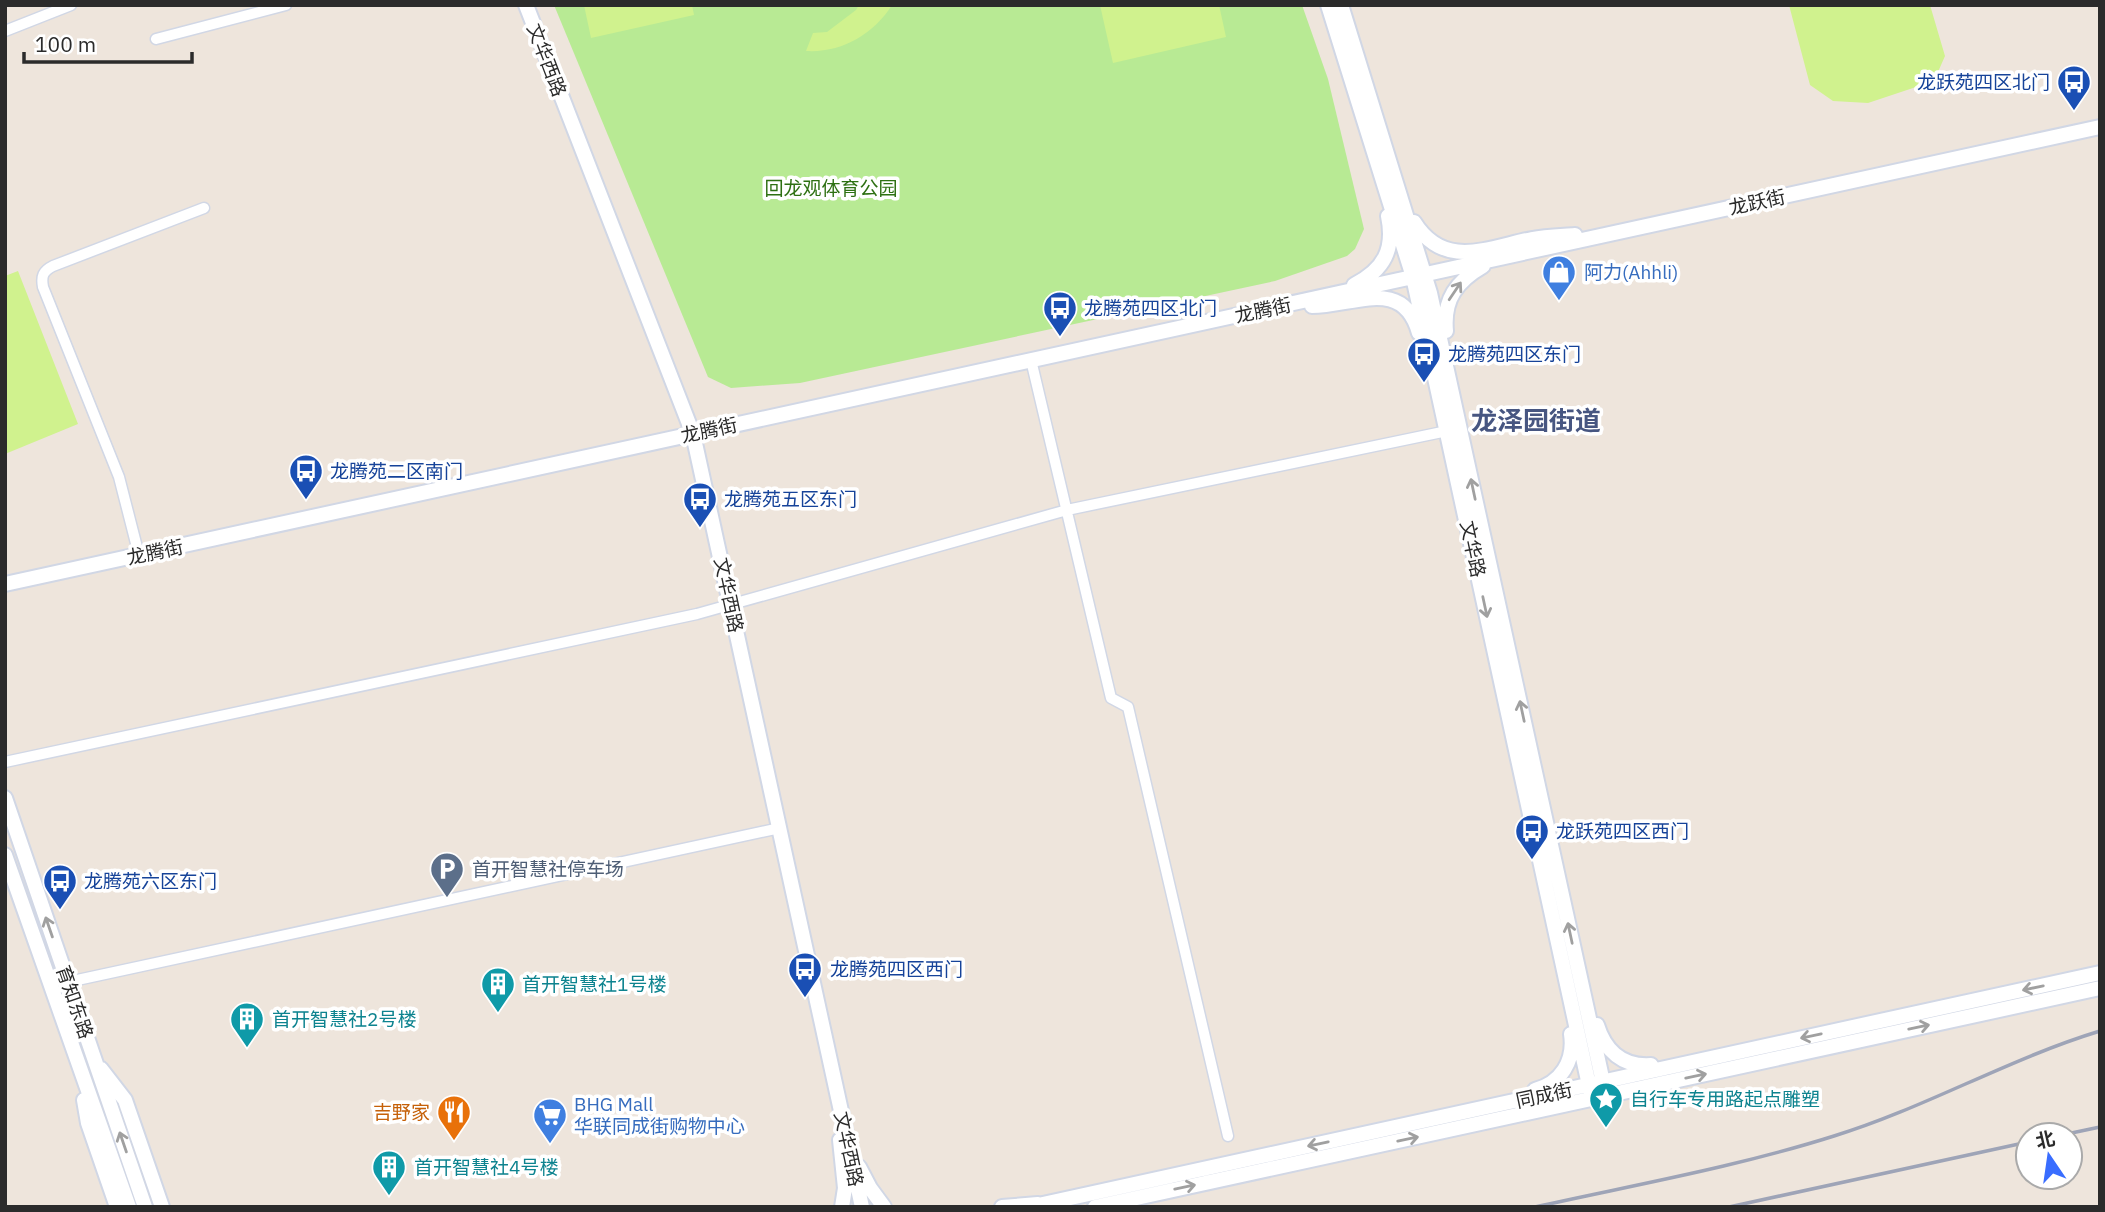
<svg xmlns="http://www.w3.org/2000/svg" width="2105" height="1212" font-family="'IBM Plex Sans','Noto Sans SC',sans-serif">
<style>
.green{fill:#b8ea94}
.pitch{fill:#d0f28e}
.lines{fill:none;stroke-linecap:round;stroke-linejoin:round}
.street-casing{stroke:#d1d7e5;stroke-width:13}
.secondary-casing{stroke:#d1d7e5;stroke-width:18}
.street{stroke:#fff;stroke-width:10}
.secondary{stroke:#fff;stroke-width:14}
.rail{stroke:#9ea4b7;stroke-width:3.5}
.oneway{stroke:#a0a0a0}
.labels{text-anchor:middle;stroke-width:7;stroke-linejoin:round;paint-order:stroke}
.street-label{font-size:19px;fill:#2b2b2b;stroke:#fff}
.transit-label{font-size:19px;fill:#164399;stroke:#fff;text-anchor:start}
.park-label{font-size:19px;fill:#2e7013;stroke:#fff}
.shop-label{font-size:19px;fill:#366cbe;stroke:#fff;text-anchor:start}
.service-label{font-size:19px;fill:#4e5e75;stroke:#fff;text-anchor:start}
.culture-label{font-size:19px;fill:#0d838f;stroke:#fff;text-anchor:start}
.food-label{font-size:19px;fill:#c56008;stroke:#fff;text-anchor:end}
.district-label{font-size:26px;font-weight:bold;fill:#475681;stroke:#fff}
</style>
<rect width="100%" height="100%" fill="#eee5dc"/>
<!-- green -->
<path class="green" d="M554 5H1302L1328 79 1364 229 1355 249 1347 256 1275 281 800 383 731 388 708 377Z"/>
<!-- pitch -->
<path class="pitch" d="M584 5H692L694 15 591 38Z
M859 5H892C873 35 841 53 806 51L813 33 827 32 856 10Z
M1100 5H1219L1226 37 1113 63Z
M1789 5H1930L1945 56 1934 81 1868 103 1833 101 1810 85Z
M18 271 78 424 5 454V276Z"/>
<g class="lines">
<!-- street casing -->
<g class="street-casing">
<path id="street" d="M5 31 71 5
M156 39 286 5
M1031 360 1111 698 1128 707 1228 1136
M139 555 119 477 43 287C41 276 43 271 53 266L204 208
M5 762 697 614 1067 510 1447 431
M68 982 780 828"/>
</g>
<!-- secondary casing -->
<g class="secondary-casing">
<path id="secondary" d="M526 5 693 434 862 1207
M1328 5 1413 277 1592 1099
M1341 5 1430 293 1606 1096
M1414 222C1444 270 1487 248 1532 239 1546 236 1561 236 1575 235
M1354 285C1384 270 1395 249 1388 216
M1312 306C1354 306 1403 276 1419 333
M1446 331C1443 299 1457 281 1483 266
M5 584 2100 127
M5 798 145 1207
M5 855 129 1207
M1597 1025C1605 1051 1623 1067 1651 1065
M101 1069 125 1100 162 1207
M1535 1090C1561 1083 1575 1061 1571 1034
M84 1100 88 1123 117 1207
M840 1140 845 1188 842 1207
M859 1167 870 1188 884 1207
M1002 1207 1038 1204
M1029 1207 2100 973
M1095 1207 2100 988"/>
</g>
<!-- street -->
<use href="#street" class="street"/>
<!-- secondary -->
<use href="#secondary" class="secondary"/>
<!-- rail -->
<path class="rail" d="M2062 1135 2100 1127
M1535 1207C1634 1185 1736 1167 1834 1136 1925 1108 2008 1059 2100 1031
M1729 1207 2028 1142"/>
</g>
<!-- one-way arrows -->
<defs><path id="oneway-shaft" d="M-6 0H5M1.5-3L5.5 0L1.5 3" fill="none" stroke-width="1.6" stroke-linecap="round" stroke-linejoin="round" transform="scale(1.75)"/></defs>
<g class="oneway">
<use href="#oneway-shaft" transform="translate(1455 291) rotate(-56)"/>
<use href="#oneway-shaft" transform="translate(1473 489) rotate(-102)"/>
<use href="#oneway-shaft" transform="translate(1485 607) rotate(78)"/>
<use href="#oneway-shaft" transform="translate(1522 711) rotate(-102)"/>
<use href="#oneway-shaft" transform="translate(49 927) rotate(-109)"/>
<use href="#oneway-shaft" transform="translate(1570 933) rotate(-102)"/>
<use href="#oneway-shaft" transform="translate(2033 988) rotate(168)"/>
<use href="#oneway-shaft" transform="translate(1919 1027) rotate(-12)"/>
<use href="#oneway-shaft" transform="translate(1811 1036) rotate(168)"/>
<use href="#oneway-shaft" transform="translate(1696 1076) rotate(-12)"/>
<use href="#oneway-shaft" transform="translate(1408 1139) rotate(-12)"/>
<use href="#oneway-shaft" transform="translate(123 1142) rotate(-109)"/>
<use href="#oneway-shaft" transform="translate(1318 1144) rotate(168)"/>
<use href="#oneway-shaft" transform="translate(1185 1187) rotate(-12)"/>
</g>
<!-- icons -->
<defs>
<g id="bus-pin" transform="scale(1.75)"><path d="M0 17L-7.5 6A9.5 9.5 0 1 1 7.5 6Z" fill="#1a4fb4" stroke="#fff"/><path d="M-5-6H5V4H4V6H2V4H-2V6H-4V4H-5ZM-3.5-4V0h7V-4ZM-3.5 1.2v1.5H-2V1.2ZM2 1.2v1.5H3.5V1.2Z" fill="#fff"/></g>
<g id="shop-pin" transform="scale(1.75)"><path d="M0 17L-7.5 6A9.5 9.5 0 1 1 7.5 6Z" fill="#3f7fe0" stroke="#fff"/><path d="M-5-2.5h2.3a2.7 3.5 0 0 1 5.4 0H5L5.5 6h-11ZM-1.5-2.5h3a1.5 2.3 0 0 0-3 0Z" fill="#fff"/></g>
<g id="parking-pin" transform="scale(1.75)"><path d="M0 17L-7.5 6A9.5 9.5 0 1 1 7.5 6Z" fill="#5c6f8a" stroke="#fff"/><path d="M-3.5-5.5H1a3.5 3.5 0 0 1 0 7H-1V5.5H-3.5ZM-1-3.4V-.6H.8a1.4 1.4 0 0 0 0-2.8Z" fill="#fff"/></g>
<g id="building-pin" transform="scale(1.75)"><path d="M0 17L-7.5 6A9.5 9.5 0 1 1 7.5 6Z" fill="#0f9aa8" stroke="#fff"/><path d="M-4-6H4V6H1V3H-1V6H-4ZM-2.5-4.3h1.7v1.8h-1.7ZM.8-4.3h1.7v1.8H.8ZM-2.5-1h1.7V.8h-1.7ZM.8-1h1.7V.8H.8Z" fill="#fff"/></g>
<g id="sight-pin" transform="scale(1.75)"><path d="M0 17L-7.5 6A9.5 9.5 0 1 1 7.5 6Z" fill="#0f9aa8" stroke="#fff"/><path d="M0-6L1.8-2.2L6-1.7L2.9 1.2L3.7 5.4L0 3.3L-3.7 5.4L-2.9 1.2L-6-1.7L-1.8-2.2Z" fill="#fff"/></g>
<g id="restaurant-pin" transform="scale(1.75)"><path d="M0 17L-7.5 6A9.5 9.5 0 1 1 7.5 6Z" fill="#e8710a" stroke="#fff"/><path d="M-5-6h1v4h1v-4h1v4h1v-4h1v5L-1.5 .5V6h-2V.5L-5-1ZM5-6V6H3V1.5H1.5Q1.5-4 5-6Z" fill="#fff"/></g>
<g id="supermarket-pin" transform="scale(1.75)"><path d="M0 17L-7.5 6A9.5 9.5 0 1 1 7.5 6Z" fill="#3f7fe0" stroke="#fff"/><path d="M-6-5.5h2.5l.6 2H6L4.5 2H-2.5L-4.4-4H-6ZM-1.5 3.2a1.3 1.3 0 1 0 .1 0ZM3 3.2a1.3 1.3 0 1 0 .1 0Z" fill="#fff"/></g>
</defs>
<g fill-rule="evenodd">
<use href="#bus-pin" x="2074" y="82"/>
<use href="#shop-pin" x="1559" y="272"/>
<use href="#bus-pin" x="1060" y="308"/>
<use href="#bus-pin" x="1424" y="354"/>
<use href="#bus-pin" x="306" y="471"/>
<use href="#bus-pin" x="700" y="499"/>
<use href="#bus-pin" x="1532" y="831"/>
<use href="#parking-pin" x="447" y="869"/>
<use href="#bus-pin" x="60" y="881"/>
<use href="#bus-pin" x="805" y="969"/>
<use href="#building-pin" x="498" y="984"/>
<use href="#building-pin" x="247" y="1019"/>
<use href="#sight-pin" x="1606" y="1099"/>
<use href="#restaurant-pin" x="454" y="1112"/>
<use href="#supermarket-pin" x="550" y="1115"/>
<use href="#building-pin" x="389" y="1167"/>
</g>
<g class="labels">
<!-- street labels -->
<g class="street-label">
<text transform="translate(547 60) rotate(69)" y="7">文华西路</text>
<text transform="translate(1757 202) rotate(-12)" y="7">龙跃街</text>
<text transform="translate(1263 310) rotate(-12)" y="7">龙腾街</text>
<text transform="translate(709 430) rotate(-12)" y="7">龙腾街</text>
<text transform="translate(1473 549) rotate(78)" y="7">文华路</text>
<text transform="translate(155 552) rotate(-12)" y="7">龙腾街</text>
<text transform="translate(729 595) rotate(78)" y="7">文华西路</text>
<text transform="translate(75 1002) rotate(71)" y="7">育知东路</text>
<text transform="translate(1544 1095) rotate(-12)" y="7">同成街</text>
<text transform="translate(849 1149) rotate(78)" y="7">文华西路</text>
</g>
<!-- transit labels -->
<g class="transit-label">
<text x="2050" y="89" text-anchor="end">龙跃苑四区北门</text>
<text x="1084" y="315">龙腾苑四区北门</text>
<text x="1448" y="361">龙腾苑四区东门</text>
<text x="330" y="478">龙腾苑二区南门</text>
<text x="724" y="506">龙腾苑五区东门</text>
<text x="1556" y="838">龙跃苑四区西门</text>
<text x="84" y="888">龙腾苑六区东门</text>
<text x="830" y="976">龙腾苑四区西门</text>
</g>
<!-- park labels -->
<g class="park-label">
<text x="831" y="195">回龙观体育公园</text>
</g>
<!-- shop labels -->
<g class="shop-label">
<text x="1584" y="279">阿力(Ahhli)</text>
<text x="574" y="1111">BHG Mall<tspan x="574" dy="22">华联同成街购物中心</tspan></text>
</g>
<!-- service labels -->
<g class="service-label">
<text x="472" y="876">首开智慧社停车场</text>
</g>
<!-- culture labels -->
<g class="culture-label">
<text x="522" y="991">首开智慧社1号楼</text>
<text x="272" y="1026">首开智慧社2号楼</text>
<text x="1630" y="1106">自行车专用路起点雕塑</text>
<text x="414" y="1174">首开智慧社4号楼</text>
</g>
<!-- food labels -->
<g class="food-label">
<text x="430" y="1119">吉野家</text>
</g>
<!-- district labels -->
<g class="district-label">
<text x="1536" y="430">龙泽园街道</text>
</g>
</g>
<!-- border -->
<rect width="2105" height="1212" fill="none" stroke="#2b2b2b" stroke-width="14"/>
<!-- north arrow -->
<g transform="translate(2049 1156) rotate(347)"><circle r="33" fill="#ffffff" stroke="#aaaaaa" stroke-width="2"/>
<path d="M0-5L12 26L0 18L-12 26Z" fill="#396dff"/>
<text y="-10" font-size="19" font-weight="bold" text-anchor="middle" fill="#2b2b2b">北</text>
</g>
<!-- scale -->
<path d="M24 52v10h168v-10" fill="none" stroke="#2b2b2b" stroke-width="3.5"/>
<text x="35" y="52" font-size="21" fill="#2b2b2b" stroke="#ffffff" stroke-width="5" paint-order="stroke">100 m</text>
</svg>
